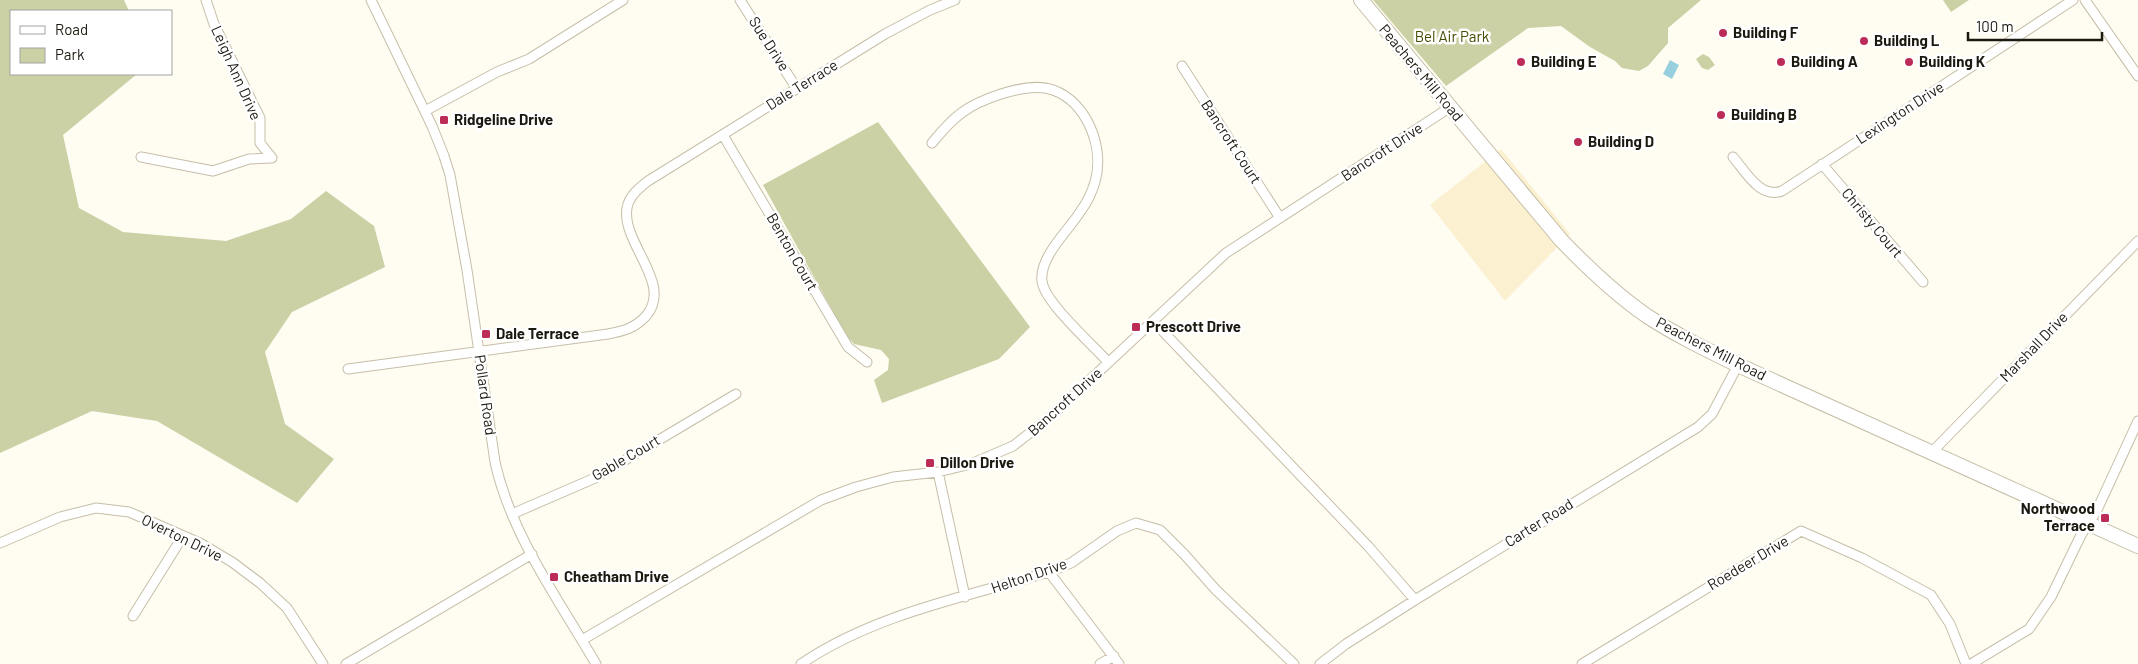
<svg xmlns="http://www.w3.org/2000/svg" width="2138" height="664" font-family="Barlow,sans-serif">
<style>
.built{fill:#fbf1d1}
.green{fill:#cbd1a4}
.water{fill:#98cfde}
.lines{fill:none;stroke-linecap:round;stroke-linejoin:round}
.street-casing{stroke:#c6bea7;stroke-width:11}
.primary-casing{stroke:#c6bea7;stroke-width:16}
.street{stroke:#fff;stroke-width:9}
.primary{stroke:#fff;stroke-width:14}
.poi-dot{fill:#bb2c57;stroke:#fff;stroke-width:2}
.labels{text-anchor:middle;stroke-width:5;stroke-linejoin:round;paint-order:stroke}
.poi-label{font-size:15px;font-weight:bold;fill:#1c1910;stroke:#fff;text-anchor:start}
.park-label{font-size:15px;fill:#464b00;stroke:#fff}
.street-label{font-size:15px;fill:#1c1910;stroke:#fff}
</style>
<rect width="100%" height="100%" fill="#fffcf2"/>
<!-- built -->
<path class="built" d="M1501 149 1570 234 1505 301 1430 205Z"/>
<!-- green -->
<path class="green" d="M0 0H124L129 11H11V74H137L63 135 79 208 123 232 226 241 291 219 326 191 374 226 385 267 292 312 265 352 285 424 334 459 297 503 157 421 92 411 0 453Z
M1373 0H1701L1668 28V43L1648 66 1639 71 1622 68 1615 61 1590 47 1561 26 1528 28 1446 86Z
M1943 0H1969L1951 12Z
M1703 54 1709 57 1715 65 1708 70 1702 68 1696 59Z
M878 122 1030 327 999 359 882 403 874 380 888 370 889 359 881 350 854 344 846 335 763 185Z"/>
<!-- water -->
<path class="water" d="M1670 60 1679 65 1672 79 1663 74Z"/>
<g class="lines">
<!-- street casing -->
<g class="street-casing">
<path id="street" d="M371 0 432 126 444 156 450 175 467 270 495 462C511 535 559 600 596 664
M740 0 797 89
M2085 0 2138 76
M1182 66 1280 218
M425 111 497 72 529 59 623 0
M723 135 848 347 867 362
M932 143C954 116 967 105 1001 94 1017 89 1037 84 1053 90 1087 102 1105 148 1095 182 1092 192 1086 204 1080 212 1069 230 1039 257 1042 281 1044 302 1093 345 1108 362
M141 157 213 171 249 159 272 158 260 143V118L214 24 206 0
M1733 157C1746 172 1760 199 1782 191L2073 0
M1822 164 1923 282
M1153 321 1368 546 1415 600
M348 369 608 334C624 331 635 328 646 316 674 284 621 243 627 208 629 196 639 188 648 181L885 34 930 10 955 0
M1931 453 2138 241
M938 472 965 597
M512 514 595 478 736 394
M0 543 60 517 96 508 129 512 200 543 232 562 260 583 287 608 323 664
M1049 572 1119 664
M133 616 183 536
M582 640 821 500 856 487 893 477 938 472 971 464 1013 446 1049 418 1226 253 1449 108
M346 664 532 554
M801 664C874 614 966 597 1049 572L1071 563 1117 531 1136 523 1160 530 1184 554 1216 590 1294 664
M1100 664 1114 656
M1320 664 1346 644 1415 600 1698 427 1712 414 1738 365
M1582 664 1801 531 1862 558 1931 595 1950 624 1966 664
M1971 664 2029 629 2051 597 2081 535 2097 510 2138 421"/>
</g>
<!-- primary casing -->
<g class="primary-casing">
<path id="primary" d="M1361 0 1561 240C1587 267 1615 294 1647 316 1676 335 1707 350 1738 365L2138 546"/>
</g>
<!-- street -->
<use href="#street" class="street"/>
<!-- primary -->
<use href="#primary" class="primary"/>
</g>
<!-- markers -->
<g class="poi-dot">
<circle cx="1723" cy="33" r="5"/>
<circle cx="1864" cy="41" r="5"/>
<circle cx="1521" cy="62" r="5"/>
<circle cx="1781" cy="62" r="5"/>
<circle cx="1909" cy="62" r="5"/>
<circle cx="1721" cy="115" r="5"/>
<rect x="439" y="115" width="10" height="10" rx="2.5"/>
<circle cx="1578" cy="142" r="5"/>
<rect x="1131" y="322" width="10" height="10" rx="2.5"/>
<rect x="481" y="329" width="10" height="10" rx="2.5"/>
<rect x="925" y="458" width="10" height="10" rx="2.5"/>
<rect x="2100" y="513" width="10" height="10" rx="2.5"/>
<rect x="549" y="572" width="10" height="10" rx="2.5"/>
</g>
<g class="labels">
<!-- poi labels -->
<g class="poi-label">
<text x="1733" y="38">Building F</text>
<text x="1874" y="46">Building L</text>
<text x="1531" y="67">Building E</text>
<text x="1791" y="67">Building A</text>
<text x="1919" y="67">Building K</text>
<text x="1731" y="120">Building B</text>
<text x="454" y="125">Ridgeline Drive</text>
<text x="1588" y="147">Building D</text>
<text x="1146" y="332">Prescott Drive</text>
<text x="496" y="339">Dale Terrace</text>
<text x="940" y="468">Dillon Drive</text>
<text x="2095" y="514" text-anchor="end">Northwood<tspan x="2095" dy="17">Terrace</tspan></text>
<text x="564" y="582">Cheatham Drive</text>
</g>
<!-- park labels -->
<g class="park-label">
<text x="1452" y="42">Bel Air Park</text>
</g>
<!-- street labels -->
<g class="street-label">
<text transform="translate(769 44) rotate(57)" y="5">Sue Drive</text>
<text transform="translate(236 73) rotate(66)" y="5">Leigh Ann Drive</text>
<text transform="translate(1421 73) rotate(50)" y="5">Peachers Mill Road</text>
<text transform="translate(802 85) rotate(-32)" y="5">Dale Terrace</text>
<text transform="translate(1900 113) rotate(-33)" y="5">Lexington Drive</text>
<text transform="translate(1231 142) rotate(57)" y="5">Bancroft Court</text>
<text transform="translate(1382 152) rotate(-33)" y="5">Bancroft Drive</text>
<text transform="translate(1872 223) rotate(50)" y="5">Christy Court</text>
<text transform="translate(792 252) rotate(60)" y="5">Benton Court</text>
<text transform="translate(2034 347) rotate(-46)" y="5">Marshall Drive</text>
<text transform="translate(1711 349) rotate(27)" y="5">Peachers Mill Road</text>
<text transform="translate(485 395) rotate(82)" y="5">Pollard Road</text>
<text transform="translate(1065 402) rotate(-42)" y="5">Bancroft Drive</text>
<text transform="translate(626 458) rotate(-30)" y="5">Gable Court</text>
<text transform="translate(1539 523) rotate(-32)" y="5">Carter Road</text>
<text transform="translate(182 538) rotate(26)" y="5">Overton Drive</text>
<text transform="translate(1748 563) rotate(-31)" y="5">Roedeer Drive</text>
<text transform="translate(1029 576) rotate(-19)" y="5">Helton Drive</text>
</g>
</g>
<!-- legend -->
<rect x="10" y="10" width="162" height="65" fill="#ffffff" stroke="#a4a39f"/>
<rect x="20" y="26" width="25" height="8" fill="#ffffff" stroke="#a4a39f"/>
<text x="55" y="35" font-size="15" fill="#1c1910">Road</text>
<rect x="20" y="48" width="25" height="15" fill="#cbd1a4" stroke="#a4a39f"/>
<text x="55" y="60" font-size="15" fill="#1c1910">Park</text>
<!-- scale -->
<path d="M1968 32v8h134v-8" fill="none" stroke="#1c1910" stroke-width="2.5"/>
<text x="1976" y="32" font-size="15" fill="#1c1910" stroke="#ffffff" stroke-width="4" paint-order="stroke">100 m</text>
</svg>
